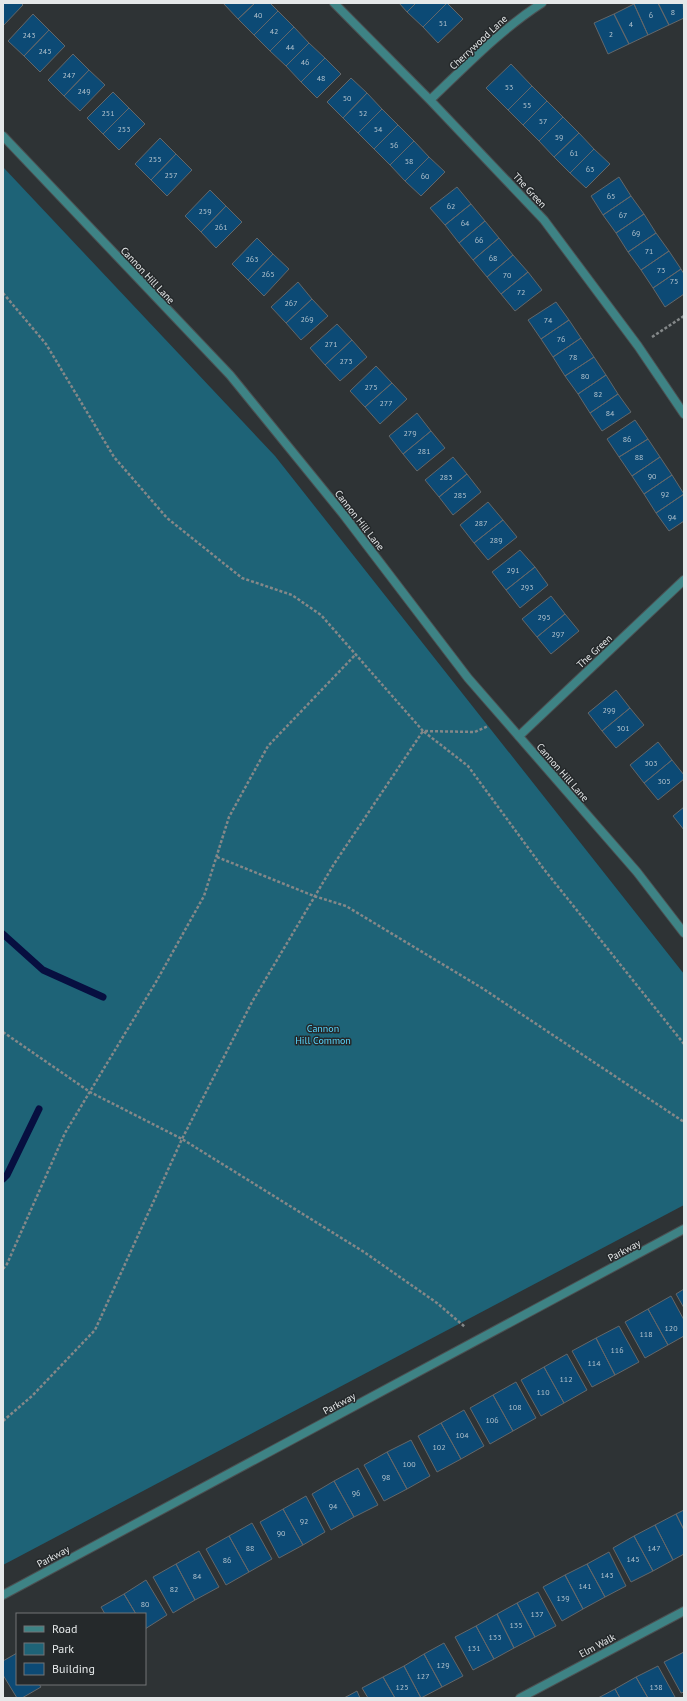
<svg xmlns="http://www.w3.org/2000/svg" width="687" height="1701" font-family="'PT Sans',sans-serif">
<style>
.park{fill:#1e6377}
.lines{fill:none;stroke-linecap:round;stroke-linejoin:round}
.stream{stroke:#070f40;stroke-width:7}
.building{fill:#0c4a75;stroke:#63676a}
.minor-casing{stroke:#4b5052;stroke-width:10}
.tertiary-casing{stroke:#4b5052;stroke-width:10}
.path{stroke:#848889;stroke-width:2.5;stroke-dasharray:3 2;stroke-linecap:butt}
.minor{stroke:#3e8385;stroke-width:8}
.tertiary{stroke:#3e8385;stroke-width:8}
.labels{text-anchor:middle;stroke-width:3;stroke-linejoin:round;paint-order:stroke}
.number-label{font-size:8px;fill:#afc0cc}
.street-label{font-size:10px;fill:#e5e8e9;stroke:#25292b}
.park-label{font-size:10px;fill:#58d7ff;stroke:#25292b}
</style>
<rect width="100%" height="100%" fill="#2e3335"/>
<!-- park -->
<path class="park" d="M3 167 275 456 684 974V1205L3 1565Z"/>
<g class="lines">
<!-- stream -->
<path class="stream" d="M3 934 43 970 103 997
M3 1179 7 1175 39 1109"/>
</g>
<!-- building -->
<path class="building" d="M3 3H21L23 5 3 26Z
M223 3H255L238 19Z
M255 3H270L278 11 254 35 238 19Z
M399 3H416L407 12Z
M416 3H447L423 27 407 12Z
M447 3 463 19 438 43 423 27Z
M636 3H658L669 25 648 35 634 4Z
M658 3H683L684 18 669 25Z
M634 4 648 35 629 44 614 14Z
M278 11 294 27 270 51 254 35Z
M33 14 49 30 24 56 8 41Z
M614 14 629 44 608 54 594 23Z
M294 27 309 43 286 66 270 51Z
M49 30 65 46 40 72 24 56Z
M309 43 325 58 301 82 286 66Z
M73 54 89 70 64 96 48 80Z
M325 58 341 74 317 98 301 82Z
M511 64 532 86 508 110 486 88Z
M89 70 105 85 80 111 64 96Z
M351 78 367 93 343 118 327 102Z
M532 86 547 101 523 125 508 110Z
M113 92 129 108 103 134 87 118Z
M367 93 382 109 358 133 343 118Z
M547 101 563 117 539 141 523 125Z
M129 108 145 124 119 150 103 134Z
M382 109 398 125 374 149 358 133Z
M563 117 579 133 554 157 539 141Z
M398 125 414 141 390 165 374 149Z
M579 133 594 149 570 173 554 157Z
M160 138 176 154 151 180 135 164Z
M414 141 429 157 405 181 390 165Z
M594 149 610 164 586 188 570 173Z
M176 154 192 170 167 196 151 180Z
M429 157 445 172 421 196 405 181Z
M619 177 631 196 603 215 591 196Z
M457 187 471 204 445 225 430 208Z
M210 190 226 206 201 232 185 216Z
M631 196 644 214 616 233 603 215Z
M471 204 485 221 459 243 445 225Z
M226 206 242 222 216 248 201 232Z
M644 214 656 233 628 252 616 233Z
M485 221 499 238 473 260 459 243Z
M656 233 669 251 641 270 628 252Z
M257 238 273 254 248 280 232 264Z
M499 238 513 255 487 277 473 260Z
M669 251 681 269 653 288 641 270Z
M273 254 289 269 264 296 248 280Z
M513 255 528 272 501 294 487 277Z
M681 269 684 274V294L665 307 653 288Z
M528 272 542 290 515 311 501 294Z
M298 282 312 299 286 323 271 307Z
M312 299 328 316 301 340 286 323Z
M556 302 569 320 541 339 528 320Z
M569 320 581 338 553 357 541 339Z
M337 324 352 340 325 365 310 348Z
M581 338 594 357 565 376 553 357Z
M352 340 367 357 340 381 325 365Z
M594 357 606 375 578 394 565 376Z
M376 366 392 383 365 407 350 391Z
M606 375 618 394 590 413 578 394Z
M392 383 407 399 380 424 365 407Z
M618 394 631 412 602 431 590 413Z
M417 413 431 431 403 454 389 436Z
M635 420 648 439 619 457 607 439Z
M431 431 445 448 417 471 403 454Z
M648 439 660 457 632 476 619 457Z
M453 457 467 474 439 497 425 480Z
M660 457 672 475 644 494 632 476Z
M467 474 481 492 453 515 439 497Z
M672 475 684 494 656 513 644 494Z
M684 494V521L669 531 656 513Z
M488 502 503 520 474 543 460 525Z
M503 520 517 537 488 560 474 543Z
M520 550 535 567 506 590 492 572Z
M535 567 548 585 520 608 506 590Z
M551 596 565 614 537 637 522 619Z
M565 614 579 631 551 654 537 637Z
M616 690 630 708 602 731 588 713Z
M630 708 644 725 616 748 602 731Z
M658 742 672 760 644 783 630 765Z
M672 760 684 775V779L658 800 644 783Z
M684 807V830L673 816Z
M684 1289V1308L676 1294Z
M671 1296 684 1320V1336L668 1345 648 1309Z
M648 1309 668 1345 645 1358 625 1322Z
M619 1326 639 1362 615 1375 596 1338Z
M596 1338 615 1375 592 1387 572 1351Z
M567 1354 587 1390 564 1403 544 1367Z
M544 1367 564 1403 541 1416 521 1380Z
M516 1382 536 1418 513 1431 493 1395Z
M493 1395 513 1431 490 1444 470 1408Z
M464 1410 484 1446 461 1459 441 1423Z
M441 1423 461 1459 437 1472 418 1436Z
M411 1440 430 1476 407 1489 387 1452Z
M387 1452 407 1489 384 1501 364 1465Z
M358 1468 378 1505 354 1517 334 1481Z
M334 1481 354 1517 331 1530 312 1494Z
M306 1496 325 1532 303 1545 283 1509Z
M283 1509 303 1545 279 1558 260 1522Z
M684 1510V1530L676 1514Z
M676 1514 684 1530V1554L673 1560 655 1525Z
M252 1523 272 1559 249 1572 229 1536Z
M655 1525 673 1560 653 1571 634 1536Z
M229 1536 249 1572 226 1585 206 1549Z
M634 1536 653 1571 631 1582 613 1548Z
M199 1551 219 1587 195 1600 176 1564Z
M609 1552 626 1586 605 1597 587 1564Z
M176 1564 195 1600 173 1613 153 1577Z
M587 1564 605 1597 583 1609 565 1575Z
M565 1575 583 1609 562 1621 543 1587Z
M146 1580 167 1615 145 1629V1614H136L124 1594Z
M538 1592 556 1626 535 1637 517 1603Z
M124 1594 136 1614H105L101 1607Z
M517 1603 535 1637 514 1648 497 1614Z
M497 1614 514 1648 494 1659 476 1626Z
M476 1626 494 1659 473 1670 455 1637Z
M444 1643 463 1676 442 1687 424 1654Z
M684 1652V1692L681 1693 664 1662Z
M17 1653V1684H39L41 1687 22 1698H17L3 1675V1661Z
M424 1654 442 1687 421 1698 404 1666Z
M404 1666 421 1698H395L383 1677Z
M658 1666 675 1697 674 1698H648L636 1677Z
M383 1677 395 1698H368L362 1688Z
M636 1677 648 1698H620L615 1689Z
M615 1689 620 1698H598Z
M357 1691 360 1698H344Z"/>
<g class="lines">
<!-- minor casing -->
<g class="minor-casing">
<path id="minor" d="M334 3 430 100 544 220 638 346 684 414
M430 100C466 66 500 30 542 3
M519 736 684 580
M3 1595 684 1229
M520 1698 684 1611"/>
</g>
<!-- tertiary casing -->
<g class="tertiary-casing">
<path id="tertiary" d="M3 136 230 375 343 514 468 678 637 872 684 933"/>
</g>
<!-- path -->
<path class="path" d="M3 293 46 344 114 457 167 518 242 578 292 595 321 615 423 731 475 732 488 726
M652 337 684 316
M217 857 314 896 346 906 482 988 684 1122
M3 1032 90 1092 182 1139 364 1252 437 1303 465 1327
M3 1269 7 1264 65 1133 156 982 204 896 229 817 268 746 356 654
M3 1421 32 1396 95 1330 182 1139 252 1002 334 864 423 731 468 766 543 868 684 1044"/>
<!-- minor -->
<use href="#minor" class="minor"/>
<!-- tertiary -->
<use href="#tertiary" class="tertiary"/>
</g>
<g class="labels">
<!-- number labels -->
<g class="number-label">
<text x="673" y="15">8</text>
<text x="258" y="18">40</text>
<text x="651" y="18">6</text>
<text x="443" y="26">51</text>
<text x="631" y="27">4</text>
<text x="274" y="34">42</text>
<text x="611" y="37">2</text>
<text x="29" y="38">243</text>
<text x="290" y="50">44</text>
<text x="45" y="54">245</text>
<text x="305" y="65">46</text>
<text x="69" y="78">247</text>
<text x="321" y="81">48</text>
<text x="509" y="90">53</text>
<text x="84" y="94">249</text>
<text x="347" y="101">50</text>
<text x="527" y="108">55</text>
<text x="108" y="116">251</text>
<text x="363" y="116">52</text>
<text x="543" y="124">57</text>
<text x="124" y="132">253</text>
<text x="378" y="132">54</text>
<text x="559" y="140">59</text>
<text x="394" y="148">56</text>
<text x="574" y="156">61</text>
<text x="155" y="162">255</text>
<text x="409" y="164">58</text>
<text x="590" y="172">63</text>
<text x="171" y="178">257</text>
<text x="425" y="179">60</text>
<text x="611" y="199">65</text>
<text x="451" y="209">62</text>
<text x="205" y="214">259</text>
<text x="623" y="218">67</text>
<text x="465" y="226">64</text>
<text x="221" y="230">261</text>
<text x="636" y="236">69</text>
<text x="479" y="243">66</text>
<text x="649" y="254">71</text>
<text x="493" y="261">68</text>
<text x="252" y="262">263</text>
<text x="661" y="273">73</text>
<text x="268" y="277">265</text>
<text x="507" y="278">70</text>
<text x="674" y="284">75</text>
<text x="521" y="295">72</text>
<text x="291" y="306">267</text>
<text x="307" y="322">269</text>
<text x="548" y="323">74</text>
<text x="561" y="342">76</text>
<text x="331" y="347">271</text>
<text x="573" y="360">78</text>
<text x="346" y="364">273</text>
<text x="585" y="379">80</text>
<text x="371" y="390">275</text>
<text x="598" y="397">82</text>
<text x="386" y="406">277</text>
<text x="610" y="416">84</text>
<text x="410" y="436">279</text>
<text x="627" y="442">86</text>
<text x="424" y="454">281</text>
<text x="639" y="460">88</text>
<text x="652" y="479">90</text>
<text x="446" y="480">283</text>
<text x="665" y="497">92</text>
<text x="460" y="498">285</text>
<text x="672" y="520">94</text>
<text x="481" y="526">287</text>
<text x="496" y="543">289</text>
<text x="513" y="573">291</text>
<text x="527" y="590">293</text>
<text x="544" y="620">295</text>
<text x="558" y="637">297</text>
<text x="609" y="713">299</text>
<text x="623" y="731">301</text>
<text x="651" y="766">303</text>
<text x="664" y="784">305</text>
<text x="671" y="1331">120</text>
<text x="646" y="1337">118</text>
<text x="617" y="1353">116</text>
<text x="594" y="1366">114</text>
<text x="566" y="1382">112</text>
<text x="543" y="1395">110</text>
<text x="515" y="1410">108</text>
<text x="492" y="1423">106</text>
<text x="462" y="1438">104</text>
<text x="439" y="1450">102</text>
<text x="409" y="1467">100</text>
<text x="386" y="1480">98</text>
<text x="356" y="1496">96</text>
<text x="333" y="1509">94</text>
<text x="304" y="1524">92</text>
<text x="281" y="1536">90</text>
<text x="250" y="1551">88</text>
<text x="654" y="1551">147</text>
<text x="633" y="1562">145</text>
<text x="227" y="1563">86</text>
<text x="607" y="1578">143</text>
<text x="197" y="1579">84</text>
<text x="585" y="1589">141</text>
<text x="174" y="1592">82</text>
<text x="563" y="1601">139</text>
<text x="145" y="1607">80</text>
<text x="537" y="1617">137</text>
<text x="516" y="1628">135</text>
<text x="495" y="1640">133</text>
<text x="474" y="1651">131</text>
<text x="443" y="1668">129</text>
<text x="423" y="1679">127</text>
<text x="402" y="1690">125</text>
<text x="656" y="1690">138</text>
</g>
<!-- street labels -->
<g class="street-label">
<text transform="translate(478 42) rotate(-43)" y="4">Cherrywood Lane</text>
<text transform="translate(530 190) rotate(47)" y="4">The Green</text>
<text transform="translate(148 275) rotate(47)" y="4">Cannon Hill Lane</text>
<text transform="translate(360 520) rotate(52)" y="4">Cannon Hill Lane</text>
<text transform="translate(594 651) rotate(-43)" y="4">The Green</text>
<text transform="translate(563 772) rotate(49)" y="4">Cannon Hill Lane</text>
<text transform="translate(624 1250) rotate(-28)" y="4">Parkway</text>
<text transform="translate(339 1403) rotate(-28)" y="4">Parkway</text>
<text transform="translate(53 1556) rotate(-28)" y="4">Parkway</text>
<text transform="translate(597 1645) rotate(-28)" y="4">Elm Walk</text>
</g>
<!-- park labels -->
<g class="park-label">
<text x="323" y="1032">Cannon<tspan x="323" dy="12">Hill Common</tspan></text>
</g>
</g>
<!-- border -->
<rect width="687" height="1701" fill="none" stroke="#e5e8e9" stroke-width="8"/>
<!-- legend -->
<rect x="16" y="1613" width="130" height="72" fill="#25292b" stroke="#727577"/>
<rect x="24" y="1626" width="20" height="6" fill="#3e8385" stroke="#727577"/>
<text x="52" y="1633" font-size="12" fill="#e5e8e9">Road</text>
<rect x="24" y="1643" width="20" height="12" fill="#1e6377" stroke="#727577"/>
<text x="52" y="1653" font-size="12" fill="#e5e8e9">Park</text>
<rect x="24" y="1663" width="20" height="12" fill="#0c4a75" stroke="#727577"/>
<text x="52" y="1673" font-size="12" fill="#e5e8e9">Building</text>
</svg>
